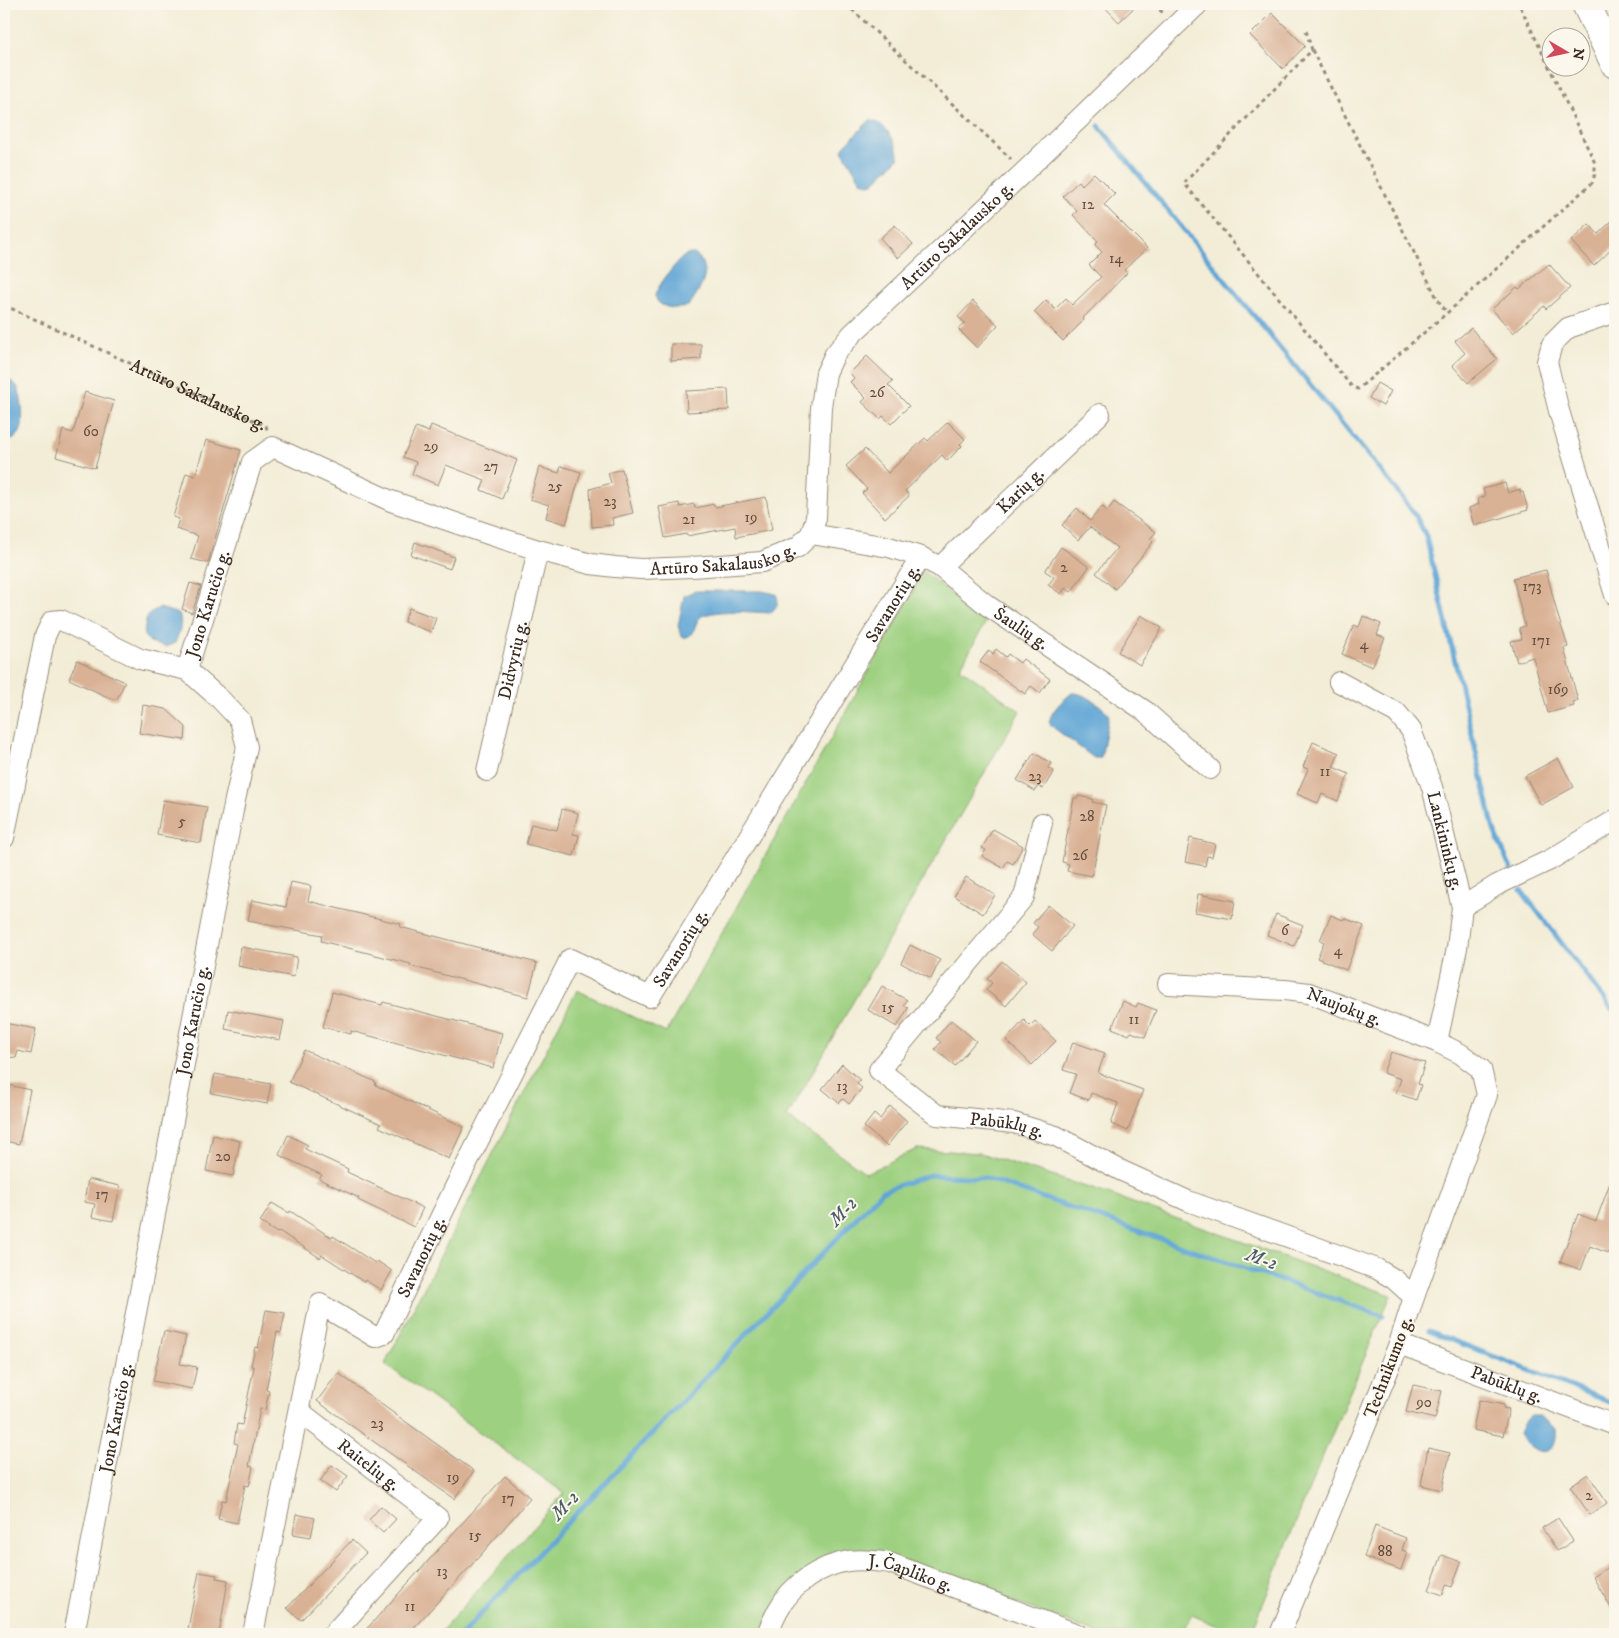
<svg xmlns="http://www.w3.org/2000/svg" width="1619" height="1638" font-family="'IM FELL DW Pica',serif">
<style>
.green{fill:#9dd080;stroke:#6c7d4f}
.water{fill:#5fa5d5;stroke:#4d687a}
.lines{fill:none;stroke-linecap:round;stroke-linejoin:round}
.stream{stroke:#5fa5d5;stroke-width:5}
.building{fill:#d9b194}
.street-casing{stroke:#978c7a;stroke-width:22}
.secondary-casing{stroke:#978c7a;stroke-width:30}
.path{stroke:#978c7a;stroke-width:3;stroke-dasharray:4 4;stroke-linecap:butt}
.street{stroke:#fff;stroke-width:20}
.secondary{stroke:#fff;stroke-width:28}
.labels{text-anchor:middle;stroke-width:4;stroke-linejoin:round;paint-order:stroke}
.number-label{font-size:15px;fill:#624c3c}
.street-label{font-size:18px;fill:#3b2a1e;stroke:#fbf7ec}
.water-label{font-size:19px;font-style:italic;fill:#495b67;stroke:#fbf7ec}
</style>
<rect width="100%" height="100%" fill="#fbf7ec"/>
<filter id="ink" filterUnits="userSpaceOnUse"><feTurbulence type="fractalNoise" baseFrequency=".02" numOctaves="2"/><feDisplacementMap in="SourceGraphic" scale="10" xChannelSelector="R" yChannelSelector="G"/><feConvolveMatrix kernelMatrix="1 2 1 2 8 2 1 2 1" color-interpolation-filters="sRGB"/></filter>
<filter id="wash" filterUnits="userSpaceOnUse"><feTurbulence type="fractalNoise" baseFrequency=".0096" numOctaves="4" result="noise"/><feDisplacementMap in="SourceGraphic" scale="20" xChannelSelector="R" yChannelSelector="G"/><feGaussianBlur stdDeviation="1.12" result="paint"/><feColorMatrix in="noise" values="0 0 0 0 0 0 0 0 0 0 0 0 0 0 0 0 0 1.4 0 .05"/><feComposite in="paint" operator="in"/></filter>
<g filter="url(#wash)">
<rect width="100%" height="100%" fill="#f3edd7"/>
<!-- green -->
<path class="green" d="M924 572 986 622 960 668 1020 711 787 1117 866 1173 917 1149 980 1153 1108 1194 1391 1295 1314 1477 1251 1634H1236L1192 1615 1181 1634H1099L941 1575 832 1557 757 1634H439L564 1493 385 1364 577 990 666 1033Z"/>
<!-- water -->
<path class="water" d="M869 121C884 119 900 146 898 159L873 183 869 184 861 181 842 150 844 146Z
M694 254C711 265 705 281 696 295 694 298 692 302 689 305 683 310 666 309 659 303 657 302 657 299 655 296 656 288 678 259 686 255 689 254 692 254 694 254Z
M4 378C9 380 14 382 17 386 22 393 25 425 20 432 17 438 11 441 5 443Z
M694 591H762L776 594C780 603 777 607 770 613 749 612 725 609 704 615 692 619 698 639 682 637L678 626 684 596Z
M160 608 179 614C183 624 179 633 175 643L165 647 151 643 144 636C145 621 146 612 160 608Z
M1072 693C1083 692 1104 706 1109 716L1101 758H1094L1054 728 1049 723C1051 710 1062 701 1072 693Z
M1530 1416H1539L1556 1429C1559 1461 1530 1456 1519 1433L1523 1424Z"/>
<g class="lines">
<!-- stream -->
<path class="stream" d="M1099 126 1398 492 1416 516 1426 536 1494 830 1511 869
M1521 890 1615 1013
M1429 1331 1615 1404
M462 1634 882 1191 929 1175 986 1178 1383 1316"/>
</g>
<g id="blocks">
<!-- building -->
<path class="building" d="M1102 4H1138L1119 22Z
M1272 13 1305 46 1283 69 1250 35Z
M1094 173 1115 194 1104 205 1147 248 1124 270 1127 273 1083 318 1084 320 1063 341 1034 312 1046 300 1055 309 1066 298 1072 305 1101 277 1089 265 1102 252 1095 245 1098 241 1073 215 1077 211 1063 196 1079 181 1082 185Z
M1615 218V246L1594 266 1571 241 1589 224 1598 234Z
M895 225 913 244 898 258 880 238Z
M1549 264 1570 288 1546 309 1544 306 1513 333 1492 309 1517 287 1519 289Z
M973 301 998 325 977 348 958 329 965 323 958 317Z
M1471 328 1497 359 1468 383 1452 365 1465 353 1455 341Z
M671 344H701V359L671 361Z
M867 356 893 381 888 385 909 406 891 424 883 416 880 419 862 402 866 398 850 382 854 378 850 373Z
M1377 383 1391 391 1383 406 1369 398Z
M728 389 729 410 687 412 686 391Z
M85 392 114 401 95 468 56 457 63 430 73 433Z
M948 422 965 439 960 444 962 446 947 461 942 455 905 491 909 496 885 518 862 493 867 489 846 466 865 449 888 473 925 438 928 441Z
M431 425 517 460 502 499 481 490 485 480 446 465 438 485 412 474 416 462 403 457 416 427 429 432Z
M206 440 241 450 208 563 191 559 198 536 176 529 179 519 173 517 186 473 195 476Z
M561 466 581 472 566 524 546 518 549 505 530 499 539 467 559 473Z
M622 469 633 513 612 518 613 525 592 527 590 489 611 483 608 473Z
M1505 483 1508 493 1520 489V492H1523L1528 510 1474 526 1469 508 1479 504 1478 499 1485 496 1483 489Z
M766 497 772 530 736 537 735 527 687 536 686 534 665 538 659 507 679 503 680 507 694 504 695 508 714 504 715 507Z
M1114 502 1156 532 1150 539 1153 542 1115 589 1096 573 1117 548 1090 527 1078 540 1062 525 1077 508 1090 521 1102 506 1107 511Z
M415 542 454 557 450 569 411 555Z
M1061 547 1089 567 1071 592 1065 588 1061 594 1048 585 1054 577 1045 571Z
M1546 570 1558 616 1568 647 1564 648 1578 701 1573 702 1574 706 1548 713 1533 657 1517 662 1511 641 1522 639 1519 628 1525 626 1513 578Z
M190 583 201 586 192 613 182 609Z
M409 608 436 618 431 632 404 622Z
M1141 615 1162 628 1140 665 1118 652Z
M1363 616 1381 624 1377 635 1385 638 1372 667 1342 654 1354 625 1359 627Z
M996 649 1006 657 1008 654 1020 663 1023 659 1050 679 1040 693 1031 686 1025 694 980 662 989 650 993 654Z
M77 660 125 682 117 699H112L69 679Z
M143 705 166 709 186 727 185 740 139 733Z
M1313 742 1339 753 1333 767 1349 774 1338 801 1322 794 1318 803 1297 794 1308 769 1303 767Z
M1034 753 1051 763 1048 768 1054 771 1043 789 1038 786 1035 791 1017 780Z
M1558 758 1574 787 1541 805 1525 776Z
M1078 796 1093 799 1092 802 1106 805 1092 876 1067 871 1069 864 1062 862 1074 798H1078Z
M163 800 207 807 201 843 157 835Z
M562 809 578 813 573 834 579 835 574 856 526 844 531 824 557 830Z
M993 829 1023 846 1013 864 1007 861 1003 868 982 856 986 850 982 848Z
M1190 838 1215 844 1212 857 1207 856 1205 866 1185 862Z
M966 877 995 895 983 914 954 896Z
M291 882 311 886 308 901 401 924 400 927 537 963 528 997 410 966 411 964 321 941 322 935 248 921 252 900 286 907Z
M1198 894 1235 901 1232 919 1195 912Z
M1048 905 1073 926 1052 951 1032 934 1038 927 1033 923Z
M1276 914 1303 925 1294 946 1267 935Z
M1331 915 1343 920 1344 918 1364 926 1346 970 1317 958 1324 942 1320 940Z
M910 945 940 960 931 979 901 963Z
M241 947 297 957 294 977 238 966Z
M1002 961 1026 982 1006 1006 986 990 992 983 987 979Z
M882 986 907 1000 904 1005 908 1008 897 1027 868 1010Z
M332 992 382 1005 383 1002 502 1033 493 1068 351 1031V1034L323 1027Z
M1123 1001 1136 1007 1138 1003 1156 1010 1145 1037 1131 1032 1129 1035 1112 1028Z
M228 1010 284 1021 280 1040 225 1029Z
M951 1020 976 1041 955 1066 935 1049 941 1042 936 1038Z
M1024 1020 1030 1026 1035 1021 1056 1041 1032 1065 1006 1040Z
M4 1023 36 1029 31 1054 18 1051 16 1058 4 1056Z
M1073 1042 1105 1053 1098 1073 1143 1090 1128 1131 1111 1124 1118 1103 1091 1093 1089 1100 1069 1093 1076 1074 1063 1070Z
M304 1050 376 1082 375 1085 464 1127 449 1159 379 1127 381 1124 289 1082Z
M1391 1052 1425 1063 1418 1084 1421 1085 1416 1100 1396 1093 1401 1079 1383 1073Z
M842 1064 860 1080 857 1084 862 1088 849 1104 843 1099 839 1103 822 1089Z
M215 1074 271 1084 267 1104 211 1093Z
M4 1084 30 1090 19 1144 4 1141Z
M890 1106 907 1121 887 1146 864 1127 874 1114 880 1119Z
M213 1135 240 1141 233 1176 206 1171Z
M288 1135 308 1145 305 1149 348 1169 347 1172 423 1208 414 1227 358 1200 359 1198 319 1179 322 1175 279 1155Z
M1614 1172H1615V1256L1590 1246 1581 1270 1560 1262 1578 1214 1596 1221Z
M88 1179 120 1186 113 1221 92 1217 95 1204 84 1202Z
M272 1203 289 1213 290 1211 332 1238 333 1236 375 1263 377 1261 392 1271 381 1290 365 1280 364 1282 322 1255 320 1258 279 1231 277 1233 260 1222Z
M266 1310 285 1313 281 1333 277 1332 266 1390 269 1391 265 1410 260 1409 249 1466 253 1467 249 1486 245 1485 237 1523 218 1519 222 1500 226 1501 238 1444 234 1443 237 1424 242 1425 254 1367 251 1366 255 1347 258 1348Z
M164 1331 186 1336 180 1364 197 1367 192 1389 153 1381Z
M338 1373 474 1471 454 1499 317 1401Z
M1413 1385 1442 1391 1435 1419 1406 1412Z
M1479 1400 1504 1405 1503 1408 1509 1409 1503 1436 1473 1430Z
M1428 1448 1450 1453 1442 1490 1421 1485Z
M332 1465 348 1476 336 1492 320 1481Z
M1588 1474 1607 1503 1590 1515 1570 1486Z
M505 1476 530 1498 478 1558 408 1634H362Z
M381 1506 396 1519 383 1533 369 1520Z
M296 1514 315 1518 311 1537 293 1534Z
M1558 1518 1573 1541 1557 1551 1542 1528Z
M1375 1526 1406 1538 1402 1550 1407 1552 1401 1570 1364 1557Z
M352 1540 366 1553 301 1620 287 1608Z
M1442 1555 1461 1562 1452 1587 1446 1585 1443 1595 1429 1590Z
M1615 1563V1615L1593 1577Z
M199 1572 217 1575 216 1578 228 1580 219 1634H187Z"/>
</g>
</g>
<g filter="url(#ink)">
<use href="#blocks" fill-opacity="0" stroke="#978c7a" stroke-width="1"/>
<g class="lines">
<!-- street casing -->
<g class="street-casing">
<g id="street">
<path d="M1615 312 1568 328 1552 344 1547 362 1559 411 1615 595"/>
<path id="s2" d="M811 534 889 547 921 557 940 567 988 606 1145 711 1210 769"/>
<path id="s3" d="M940 567 1100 414"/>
<path id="s4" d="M1339 682 1397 713 1411 730 1432 787 1462 907 1457 948 1437 1042"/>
<path id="s5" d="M487 771 538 550"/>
<path id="s6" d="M1042 823 1024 897 879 1070 937 1115 1014 1123 1056 1136 1120 1170 1188 1201 1377 1269 1394 1279 1414 1297"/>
<path d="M4 838 45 636 52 621 61 620 140 659 187 670"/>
<path d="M1462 907 1497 885 1550 860 1615 820"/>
<path id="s7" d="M1168 984 1285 990 1309 993 1437 1042 1461 1054 1481 1069 1487 1095 1414 1297 1399 1344 1280 1634"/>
<path id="s8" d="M1399 1344 1615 1425"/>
<path id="s9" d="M299 1411 438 1518 333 1634"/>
<path id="s10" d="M74 1634 235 800 247 747 240 720 220 699 187 670 252 462 273 447 391 501 491 535 538 550 591 564 615 567 641 569 692 567 762 562 798 547 811 534 816 518 821 407 826 373 835 354 852 334 1025 171 1198 4"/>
<path id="s11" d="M253 1634 320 1304 375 1337 384 1334 456 1185 570 959 650 997 921 557"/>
<path id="s12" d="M767 1634C770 1626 774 1618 778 1610 792 1584 820 1566 848 1561 862 1559 877 1561 890 1563L1077 1634"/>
</g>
</g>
<!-- secondary casing -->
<g class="secondary-casing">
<path id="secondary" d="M1586 4 1615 64"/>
</g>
<!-- path -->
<g class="path">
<path d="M846 4 1011 159"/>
<path d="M1154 4 1164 14"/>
<path d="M1306 31 1312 50 1184 183 1352 387 1358 389 1447 313 1592 183 1595 174V163L1519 4"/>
<path d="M1312 50 1438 300 1447 313"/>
<path id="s1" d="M4 305 266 426 268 432"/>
</g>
<!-- street -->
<use href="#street" class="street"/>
<!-- secondary -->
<use href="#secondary" class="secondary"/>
</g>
</g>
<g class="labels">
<!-- number labels -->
<g class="number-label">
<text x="1088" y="209">12</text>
<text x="1116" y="263">14</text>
<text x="877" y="397">26</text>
<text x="91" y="436">60</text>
<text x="431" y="451">29</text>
<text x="491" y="471">27</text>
<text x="555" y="491">25</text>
<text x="610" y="506">23</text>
<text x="751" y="522">19</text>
<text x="689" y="524">21</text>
<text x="1064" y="572">2</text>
<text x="1532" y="591">173</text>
<text x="1541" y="645">171</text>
<text x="1364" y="649">4</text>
<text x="1558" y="694">169</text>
<text x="1325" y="776">11</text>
<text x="1035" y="781">23</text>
<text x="1087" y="821">28</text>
<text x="182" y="826">5</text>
<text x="1080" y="860">26</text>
<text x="1285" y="935">6</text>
<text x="1338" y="955">4</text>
<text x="888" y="1012">15</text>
<text x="1134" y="1024">11</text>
<text x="842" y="1091">13</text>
<text x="223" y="1161">20</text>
<text x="102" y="1199">17</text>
<text x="1424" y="1407">90</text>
<text x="377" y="1428">23</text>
<text x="453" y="1482">19</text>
<text x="1589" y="1500">2</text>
<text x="508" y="1503">17</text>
<text x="475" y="1540">15</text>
<text x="1385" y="1556">88</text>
<text x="442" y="1576">13</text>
<text x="410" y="1611">11</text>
</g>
<!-- street labels -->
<g class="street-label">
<text dy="6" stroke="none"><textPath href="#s10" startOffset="2170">Artūro Sakalausko g.</textPath></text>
<text dy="6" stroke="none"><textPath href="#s1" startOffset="214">Artūro Sakalausko g.</textPath></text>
<text dy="6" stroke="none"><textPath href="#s3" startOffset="111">Karių g.</textPath></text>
<text dy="6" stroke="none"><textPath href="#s10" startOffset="1721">Artūro Sakalausko g.</textPath></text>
<text dy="6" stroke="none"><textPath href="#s11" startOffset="1380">Savanorių g.</textPath></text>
<text dy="6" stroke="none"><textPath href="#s10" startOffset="1074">Jono Karučio g.</textPath></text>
<text dy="6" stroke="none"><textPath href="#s2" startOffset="236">Šaulių g.</textPath></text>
<text dy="6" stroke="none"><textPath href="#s5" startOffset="114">Didvyrių g.</textPath></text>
<text dy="6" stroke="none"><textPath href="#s4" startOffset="204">Lankininkų g.</textPath></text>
<text dy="6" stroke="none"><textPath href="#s11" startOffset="975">Savanorių g.</textPath></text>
<text dy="6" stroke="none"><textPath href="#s7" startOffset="179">Naujokų g.</textPath></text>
<text dy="6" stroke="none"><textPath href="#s10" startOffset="625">Jono Karučio g.</textPath></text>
<text dy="6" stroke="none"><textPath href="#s6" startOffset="446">Pabūklų g.</textPath></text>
<text dy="6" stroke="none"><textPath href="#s11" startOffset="496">Savanorių g.</textPath></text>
<text transform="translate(1388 1367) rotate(-69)" y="6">Technikumo g.</text>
<text dy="6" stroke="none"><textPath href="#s8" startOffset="115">Pabūklų g.</textPath></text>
<text dy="6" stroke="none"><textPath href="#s10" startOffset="220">Jono Karučio g.</textPath></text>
<text dy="6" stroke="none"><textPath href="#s9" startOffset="88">Raitelių g.</textPath></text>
<text dy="6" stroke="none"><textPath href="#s12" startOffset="179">J. Čapliko g.</textPath></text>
</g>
<!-- water labels -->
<g class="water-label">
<text transform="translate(842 1211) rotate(-47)" y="7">M-2</text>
<text transform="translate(1262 1258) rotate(19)" y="7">M-2</text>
<text transform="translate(564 1505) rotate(-47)" y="7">M-2</text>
</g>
</g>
<!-- margin -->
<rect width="1619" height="1638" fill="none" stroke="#fbf7ec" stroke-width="20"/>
<!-- north arrow -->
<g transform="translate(1566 52) rotate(99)"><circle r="24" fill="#fbf7ec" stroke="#aea59a"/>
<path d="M0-4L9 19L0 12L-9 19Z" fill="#d1495b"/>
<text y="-8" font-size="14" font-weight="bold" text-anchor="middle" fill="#3b2a1e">N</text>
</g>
</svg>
